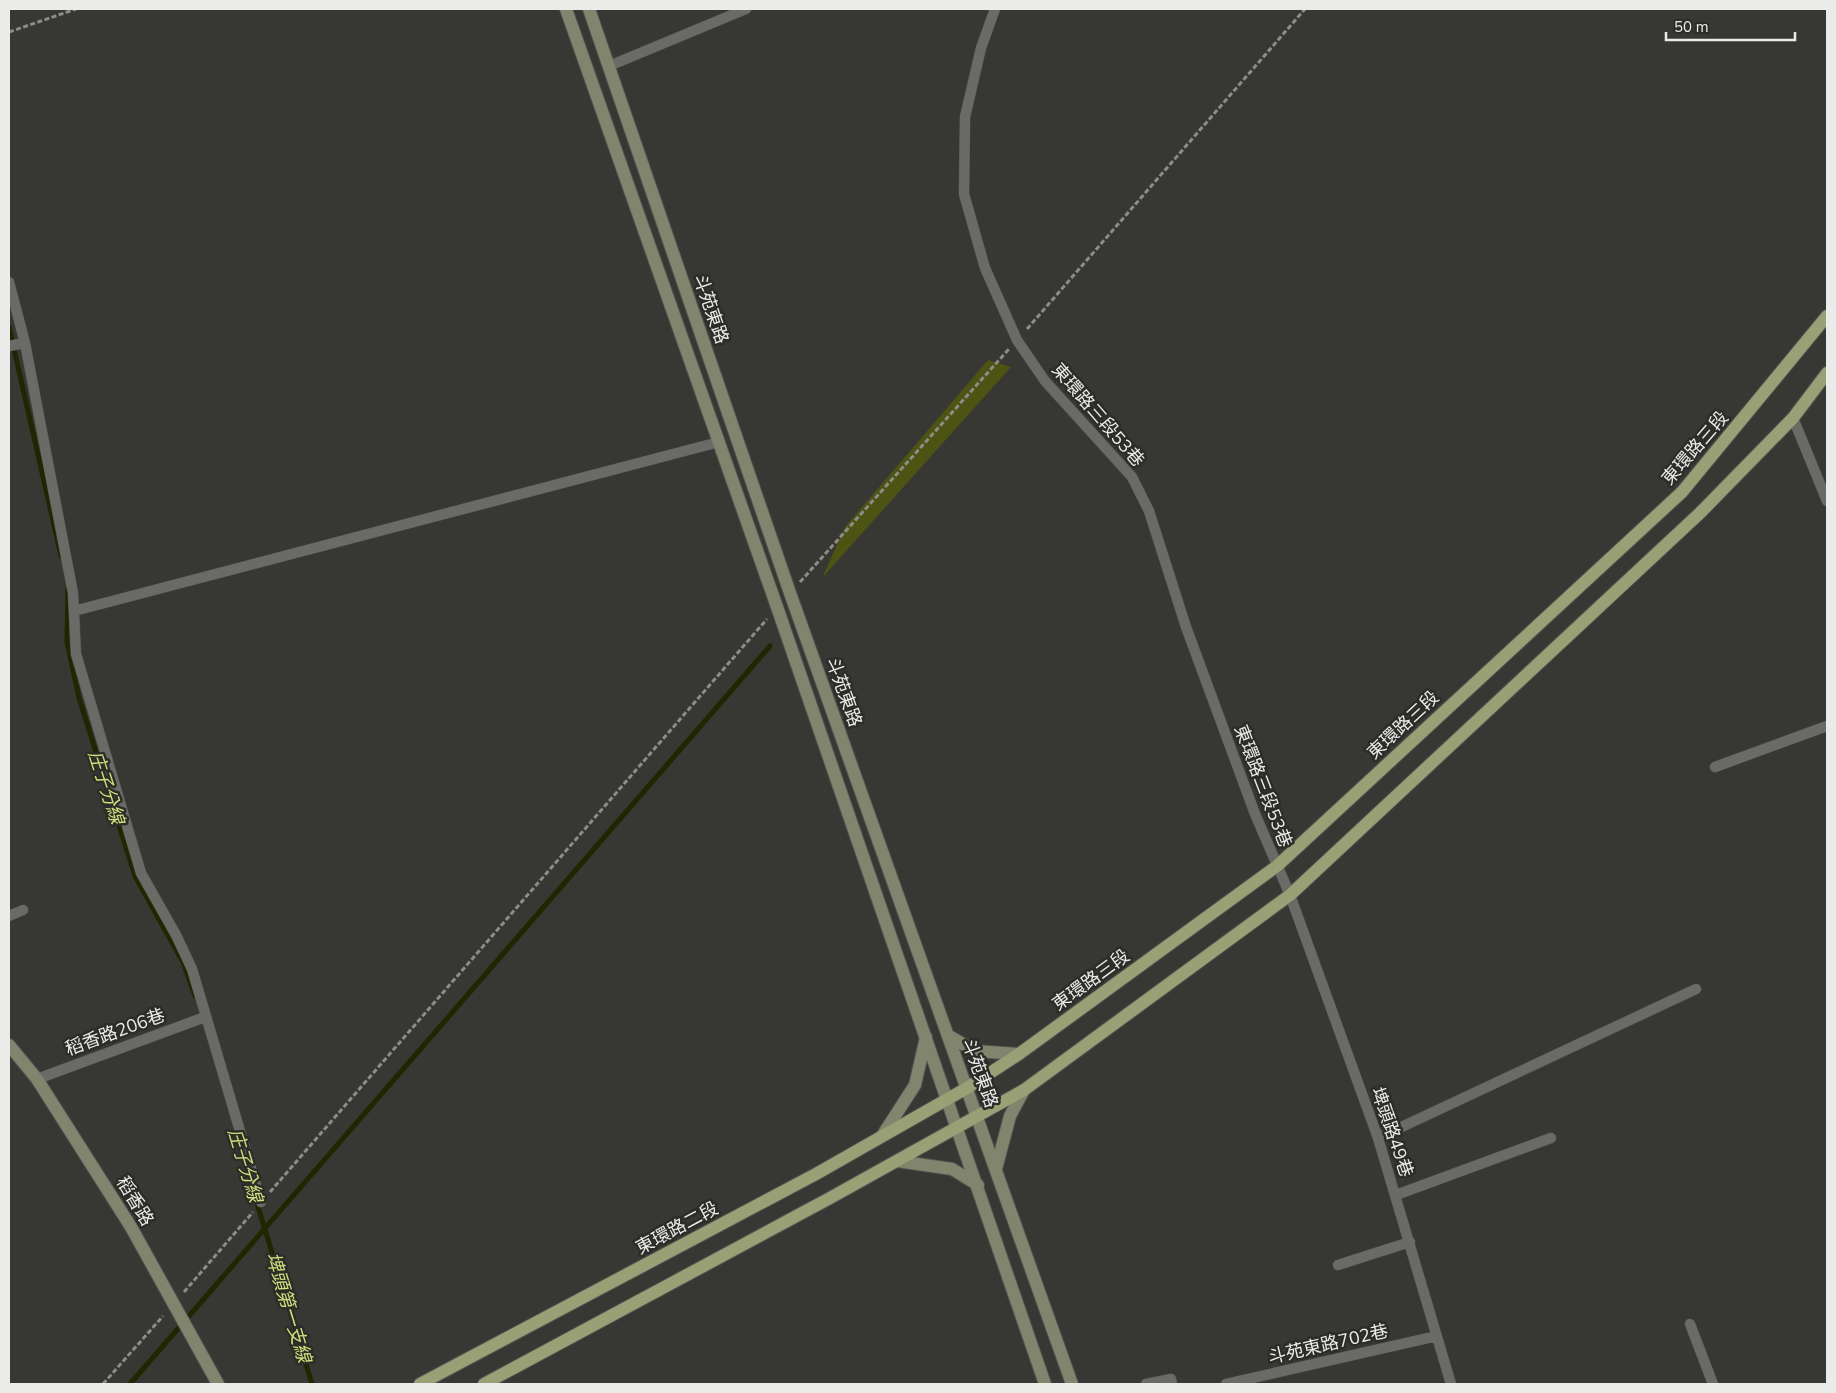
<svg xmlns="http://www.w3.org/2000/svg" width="1836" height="1393" font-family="'Nunito Sans','Noto Sans TC',sans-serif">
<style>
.green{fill:#4c5313}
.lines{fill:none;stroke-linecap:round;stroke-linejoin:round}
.stream{stroke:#212500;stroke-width:5}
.lane-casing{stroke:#535451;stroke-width:11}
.secondary-casing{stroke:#535451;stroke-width:14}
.primary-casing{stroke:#535451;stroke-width:14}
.path{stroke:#8c8c89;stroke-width:3;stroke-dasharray:5 2.5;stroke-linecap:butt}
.lane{stroke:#6a6b66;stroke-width:10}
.secondary{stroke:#82856e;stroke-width:12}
.primary{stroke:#99a075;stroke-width:12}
.labels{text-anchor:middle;stroke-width:5;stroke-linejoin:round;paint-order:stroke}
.street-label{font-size:18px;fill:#ebece9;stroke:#2c2d29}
.water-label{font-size:19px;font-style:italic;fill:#d1de7b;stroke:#2c2d29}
</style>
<rect width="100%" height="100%" fill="#373733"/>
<!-- green -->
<path class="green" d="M988 360 1011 367 822 578 845 527Z"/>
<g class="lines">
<!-- stream -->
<path class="stream" d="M9 327 61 556
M68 587 67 642 79 698 135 876 183 962 195 996
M256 1200 312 1384
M130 1384 770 646"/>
<!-- lane casing -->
<g class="lane-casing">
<path id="lane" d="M995 9 981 48 965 117 964 194 985 268 1017 340 1045 381 1132 477 1149 511 1186 627 1255 814 1290 895 1378 1138 1451 1384
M609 66 746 9
M9 282 25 343 73 593 76 654 141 873 176 935 192 969 261 1202
M9 346 25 343
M1793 418 1827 501
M74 611 719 442
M1715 767 1827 726
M9 916 23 910
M37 1079 205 1017
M1378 1138 1696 989
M1396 1195 1551 1138
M1338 1265 1410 1242
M1690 1324 1713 1384
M1146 1384 1171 1379 1172 1384
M1226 1384 1437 1336"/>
</g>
<!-- secondary casing -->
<g class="secondary-casing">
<path id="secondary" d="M566 9 777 607 1045 1384
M589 9 790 593 1072 1384
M949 1036 975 1051 1019 1054
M9 1045 37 1079 131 1227 218 1384
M882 1136 915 1085 926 1037
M897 1161 952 1169 978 1185
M996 1169 1010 1116 1024 1090"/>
</g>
<!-- primary casing -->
<g class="primary-casing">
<path id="primary" d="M420 1384 816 1174 967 1088 1019 1054 1277 866 1682 492 1827 316
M484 1384 830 1198 1024 1090 1290 895 1701 512 1793 418 1827 373"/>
</g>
<!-- path -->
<path class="path" d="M9 32 76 9
M1027 329 1305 9
M800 582 1009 349
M270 1192 767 619
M184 1292 253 1212
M103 1384 163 1316"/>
<!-- lane -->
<use href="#lane" class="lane"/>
<!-- secondary -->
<use href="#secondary" class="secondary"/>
<!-- primary -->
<use href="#primary" class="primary"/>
</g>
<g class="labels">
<!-- street labels -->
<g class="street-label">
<text transform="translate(711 309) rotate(71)" y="6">斗苑東路</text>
<text transform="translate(1098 415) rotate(49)" y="6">東環路三段53巷</text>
<text transform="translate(1695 448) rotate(-49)" y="6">東環路三段</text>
<text transform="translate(844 692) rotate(70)" y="6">斗苑東路</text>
<text transform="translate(1403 725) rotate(-43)" y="6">東環路三段</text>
<text transform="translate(1263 786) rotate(69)" y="6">東環路三段53巷</text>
<text transform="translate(1091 980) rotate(-36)" y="6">東環路三段</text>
<text transform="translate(115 1032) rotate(-20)" y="6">稻香路206巷</text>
<text transform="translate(980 1073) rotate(70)" y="6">斗苑東路</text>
<text transform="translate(1392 1132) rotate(71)" y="6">埤頭路49巷</text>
<text transform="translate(135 1201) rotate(59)" y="6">稻香路</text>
<text transform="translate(677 1228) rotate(-28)" y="6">東環路二段</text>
<text transform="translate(1328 1344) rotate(-13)" y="6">斗苑東路702巷</text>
</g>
<!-- water labels -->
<g class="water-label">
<text transform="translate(107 787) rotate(72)" y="7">庄子分線</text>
<text transform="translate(246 1165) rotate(73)" y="7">庄子分線</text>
<text transform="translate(289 1307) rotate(73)" y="7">埤頭第一支線</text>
</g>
</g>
<!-- border -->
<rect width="1836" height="1393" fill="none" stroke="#ebece9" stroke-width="20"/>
<!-- scale -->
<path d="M1666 32v8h129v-8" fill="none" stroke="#ebece9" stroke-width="2.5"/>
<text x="1674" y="32" font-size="15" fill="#ebece9" stroke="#2c2d29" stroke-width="4" paint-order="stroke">50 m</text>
</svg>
